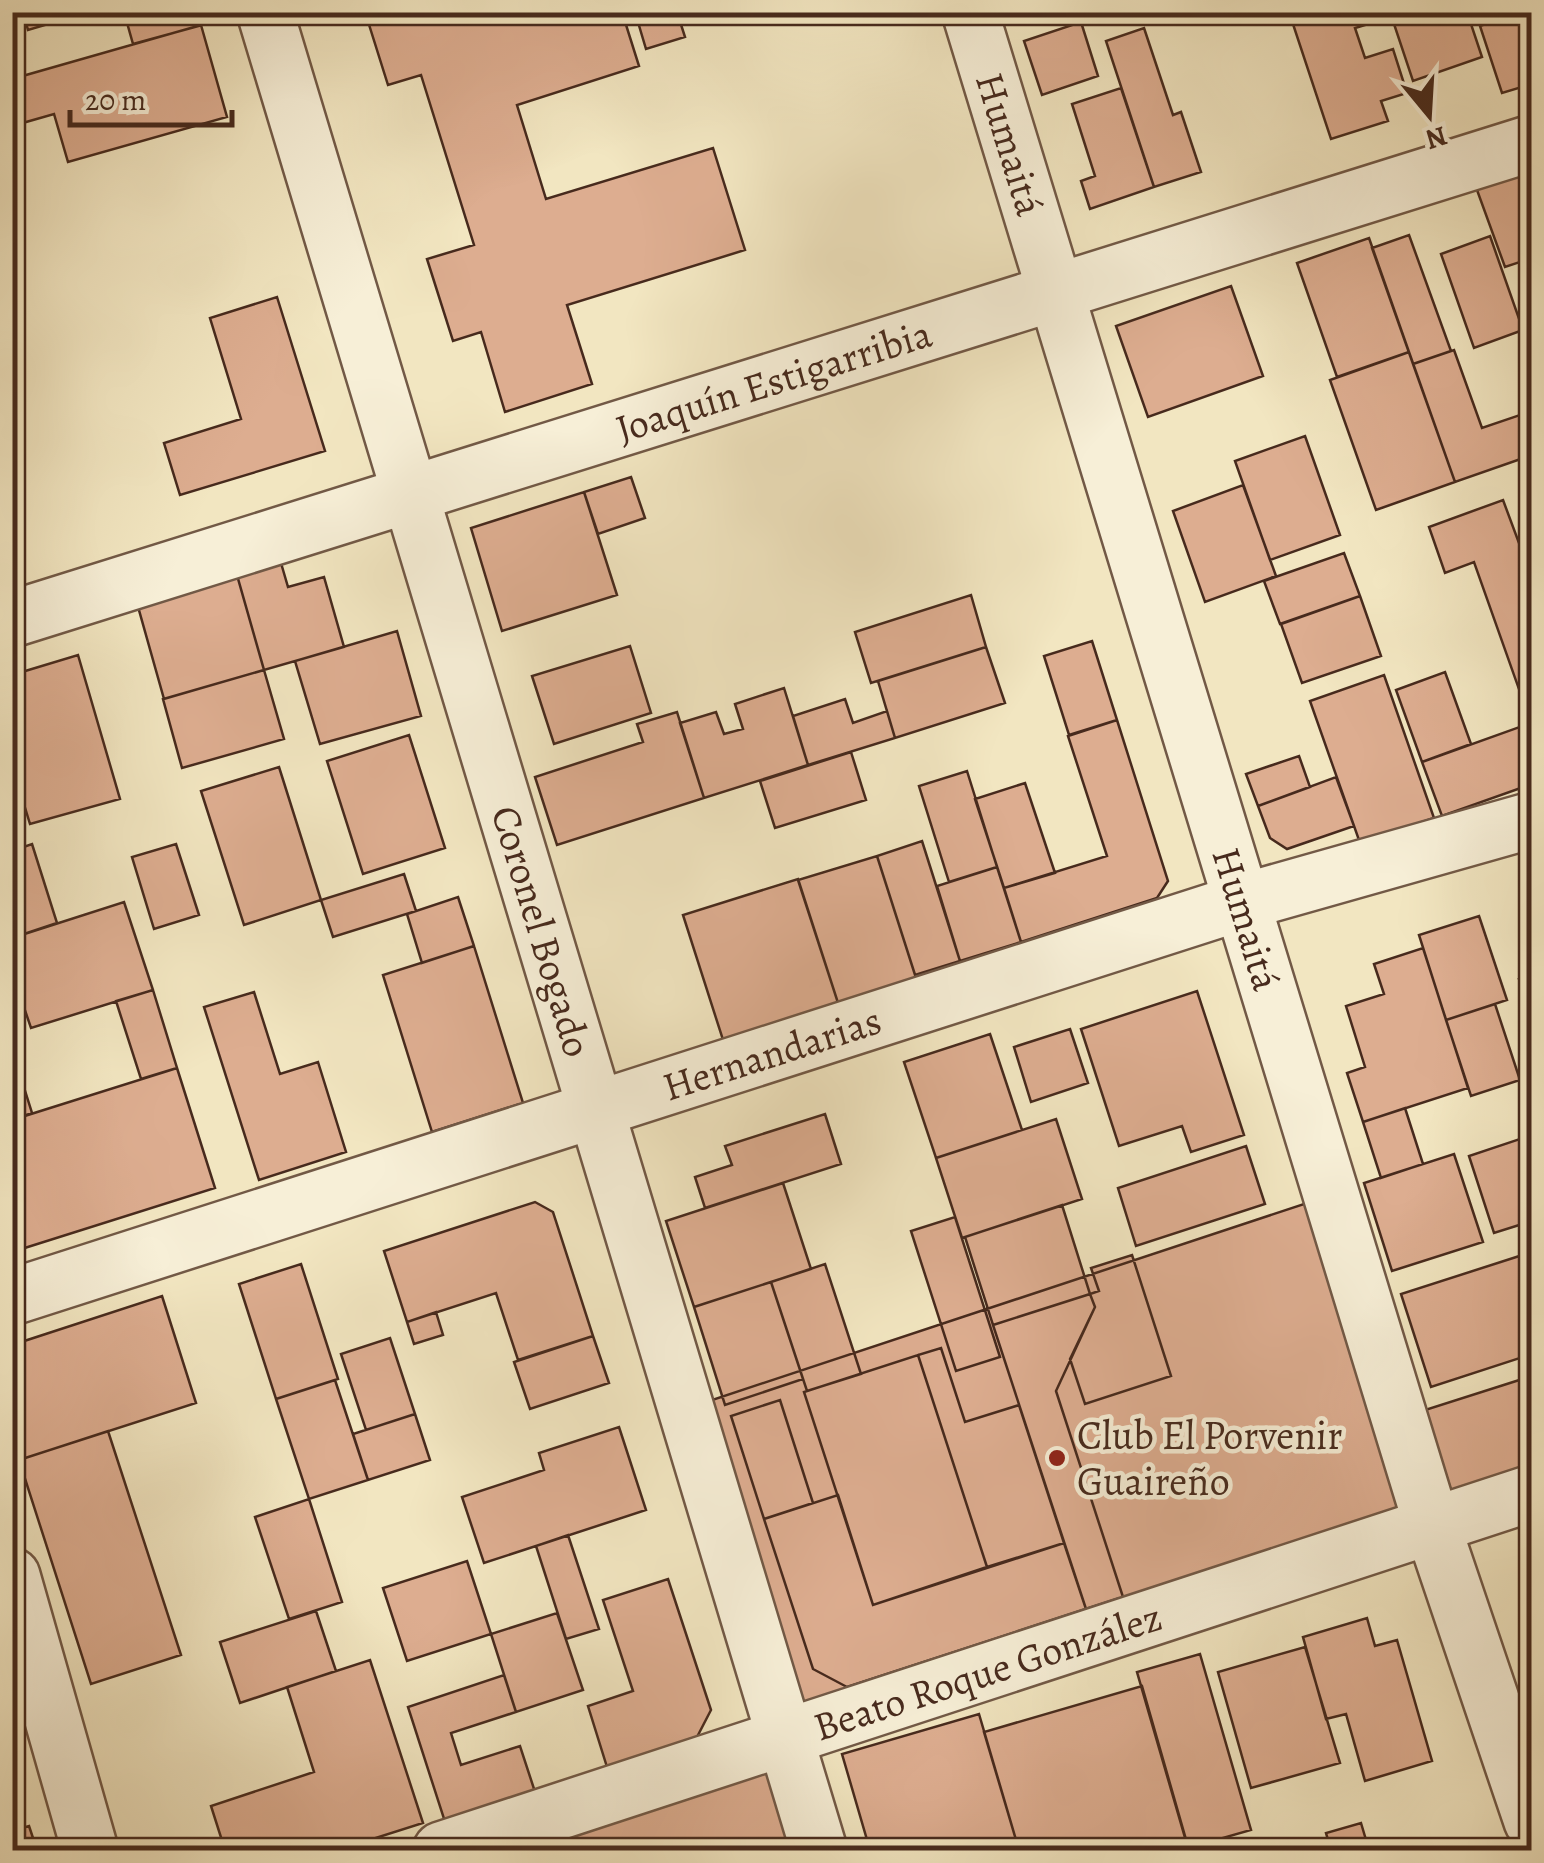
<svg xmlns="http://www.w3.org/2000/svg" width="1544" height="1863" font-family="Alegreya,serif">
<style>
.building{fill:#ddad90;stroke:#472a1d;stroke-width:2.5}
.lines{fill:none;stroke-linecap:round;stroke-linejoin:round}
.minor-casing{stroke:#725946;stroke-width:60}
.minor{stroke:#f7efd7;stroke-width:55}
.poi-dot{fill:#8f2418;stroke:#f7efd7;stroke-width:4}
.labels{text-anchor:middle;stroke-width:9;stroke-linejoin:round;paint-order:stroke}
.street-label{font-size:40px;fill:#472a1d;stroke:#f7efd7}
.poi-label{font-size:40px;fill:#472a1d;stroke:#f7efd7;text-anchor:start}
</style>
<rect width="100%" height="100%" fill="#f2e6c1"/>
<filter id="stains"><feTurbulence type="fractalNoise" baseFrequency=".002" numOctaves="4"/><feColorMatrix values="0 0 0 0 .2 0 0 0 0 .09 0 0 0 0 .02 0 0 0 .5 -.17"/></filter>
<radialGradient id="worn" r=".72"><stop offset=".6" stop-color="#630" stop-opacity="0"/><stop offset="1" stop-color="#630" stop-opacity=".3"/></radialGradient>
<!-- building -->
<path class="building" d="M23 12H89L28 30Z
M124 12H195L199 26 133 44Z
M373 12H622L639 66 517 105 546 199 713 148 745 250 567 305 592 384 505 412 481 332 453 341 427 259 474 245 421 75 388 85 366 15Z
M635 12H677L685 37 646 49Z
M1289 12H1368L1372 23 1355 28 1365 58 1393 49 1407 93 1381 101 1388 121 1331 139Z
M1390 12H1467L1482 57 1413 81Z
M1519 12H1532V84L1502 93 1480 26Z
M1081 22 1098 76 1042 95 1024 41Z
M201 25 227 117 68 162 54 114 12 126V79Z
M1144 28 1173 115 1181 112 1201 172 1154 187 1106 41Z
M1121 88 1154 187 1090 209 1081 181 1095 176 1072 104Z
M1532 158V258L1505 267 1473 179Z
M1409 235 1451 351 1413 364 1372 248Z
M1490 236 1523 330 1474 348 1441 254Z
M1369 238 1409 352 1337 377 1297 263Z
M1231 286 1263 376 1148 417 1116 326Z
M277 297 325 451 180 495 164 443 241 419 210 318Z
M1454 350 1482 428 1532 411V455L1455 482 1413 364Z
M1409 352 1455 482 1376 510 1330 380Z
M1305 436 1340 535 1270 560 1235 461Z
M631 477 645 518 598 534 584 492Z
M1243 485 1276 576 1205 602 1173 511Z
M584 492 617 595 502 631 471 528Z
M1503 500 1532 578V784L1442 816 1422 762 1531 723 1474 562 1445 573 1429 527Z
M1344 553 1360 596 1280 624 1264 581Z
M281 563 288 587 324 577 344 647 264 670 237 575Z
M237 575 264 670 164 699 137 603Z
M971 595 986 647 871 683 855 632Z
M1360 596 1381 656 1302 683 1281 624Z
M397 631 421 716 320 744 295 661Z
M1092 641 1117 720 1069 735 1044 656Z
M630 646 651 713 554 744 532 676Z
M986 647 1005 703 895 738 878 681Z
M78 655 120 799 30 824 12 765V675Z
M264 670 284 739 182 768 163 699Z
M1445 672 1471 744 1422 762 1396 690Z
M1384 675 1434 818 1360 843 1310 701Z
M784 688 808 765 704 798 680 723 716 712 724 734 743 729 735 704Z
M845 699 853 723 887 711 895 738 808 765 793 716Z
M677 712 704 798 557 845 535 777 643 742 637 724Z
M1117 720 1168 881 1157 898 1021 942 1004 888 1107 856 1068 736Z
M409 735 445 848 363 874 327 761Z
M851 752 866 800 775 828 760 781Z
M1299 756 1310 787 1258 806 1246 774Z
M279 767 321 900 244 925 201 791Z
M967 771 997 867 949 882 919 786Z
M1336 777 1354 826 1287 849 1270 838 1258 806Z
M1025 783 1055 873 1004 888 975 799Z
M922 841 960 961 915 975 877 856Z
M32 844 57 923 12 938V851Z
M176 844 199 915 154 929 132 857Z
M877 856 917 981 839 1006 798 880Z
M997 867 1021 942 960 961 937 886Z
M404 874 416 911 333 937 321 900Z
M798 879 839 1006 724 1043 683 915Z
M458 897 474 946 422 963 407 914Z
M124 902 153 990 31 1028 12 972V938Z
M1479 916 1507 1000 1446 1020 1419 935Z
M474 946 523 1103 432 1132 383 975Z
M1423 948 1468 1088 1363 1122 1347 1073 1365 1067 1346 1006 1384 994 1374 964Z
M1532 975V1016L1519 979Z
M153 990 177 1068 141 1079 116 1001Z
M1197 991 1244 1135 1191 1152 1182 1126 1119 1146 1081 1029Z
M254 992 280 1074 318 1062 346 1152 259 1180 204 1007Z
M1495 1004 1520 1080 1471 1096 1446 1020Z
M1070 1029 1088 1083 1031 1102 1014 1047Z
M990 1034 1022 1130 936 1158 904 1062Z
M16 1062 32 1113 12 1120V1063Z
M177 1068 215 1188 12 1252V1120Z
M1405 1108 1423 1164 1381 1178 1363 1122Z
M825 1114 841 1164 705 1208 695 1177 732 1165 725 1146Z
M1056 1119 1082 1199 962 1238 936 1158Z
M1532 1135V1221L1494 1233 1469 1156Z
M1246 1146 1265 1204 1136 1246 1118 1188Z
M1454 1154 1483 1242 1392 1271 1364 1183Z
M783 1183 811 1269 694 1307 666 1221Z
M535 1202 553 1212 593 1336 518 1360 496 1293 407 1322 384 1251Z
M1310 1202 1409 1514 799 1714 706 1402Z
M1062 1205 1090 1294 993 1325 965 1237Z
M955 1217 1000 1357 956 1371 911 1231Z
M1532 1252V1354L1431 1387 1401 1294Z
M1132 1255 1171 1376 1085 1404 1070 1359 1095 1307 1090 1294 1099 1291 1091 1268Z
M301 1264 338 1379 276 1399 239 1284Z
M825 1264 861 1374 807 1391 771 1282Z
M771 1282 803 1379 725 1405 694 1307Z
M1090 1294 1095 1307 1056 1391 1123 1597 1086 1609 993 1325Z
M162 1296 196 1403 19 1460 12 1442V1345Z
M436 1312 443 1335 414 1344 407 1322Z
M593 1336 609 1383 530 1409 514 1362Z
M390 1338 415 1414 366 1430 341 1354Z
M941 1348 965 1422 1019 1405 1064 1543 987 1567 918 1355Z
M918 1355 987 1567 873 1605 804 1392Z
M1532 1376V1484L1457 1509 1425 1410Z
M335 1380 368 1480 309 1499 276 1399Z
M780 1400 813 1503 764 1519 731 1416Z
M415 1414 430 1460 368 1480 353 1434Z
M619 1427 646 1510 484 1563 462 1497 544 1470 539 1453Z
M108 1431 181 1655 91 1684 19 1460Z
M838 1495 873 1605 1064 1543 1086 1609 847 1687 813 1669 764 1519Z
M309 1499 342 1602 289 1619 255 1517Z
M568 1535 599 1629 566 1639 536 1546Z
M467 1561 491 1634 407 1661 383 1588Z
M668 1579 711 1710 697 1737 607 1767 588 1706 633 1691 603 1600Z
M316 1611 336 1671 240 1703 220 1642Z
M557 1613 583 1690 516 1712 491 1634Z
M1367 1618 1375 1646 1397 1640 1432 1761 1365 1781 1346 1714 1326 1719 1303 1637Z
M1305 1647 1340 1763 1251 1788 1218 1672Z
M1200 1654 1251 1830 1188 1848 1137 1672Z
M370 1660 423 1823 338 1850H225L211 1806 314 1772 287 1687Z
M504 1675 516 1712 451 1733 461 1765 520 1746 536 1795 446 1825 408 1707Z
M1142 1686 1189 1850H1019L984 1732Z
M979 1714 1019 1850H870L842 1754Z
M772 1768 798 1850H518Z
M1361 1823 1369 1850H1331L1326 1833Z
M29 1826 37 1850H12V1831Z"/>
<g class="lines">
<!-- minor casing -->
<g class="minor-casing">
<g id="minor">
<path id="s1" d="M265 12 819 1850"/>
<path id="s2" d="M970 12 1432 1525 1532 1821"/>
<path id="s3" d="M12 619 1532 143"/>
<path id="s4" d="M12 1297 1242 902 1532 820"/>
<path d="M12 1576 90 1850"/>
<path id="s5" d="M441 1850 1532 1493"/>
</g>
</g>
<!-- minor -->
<use href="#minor" class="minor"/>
</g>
<!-- markers -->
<circle class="poi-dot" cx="1057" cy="1458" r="10"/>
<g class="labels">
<!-- street labels -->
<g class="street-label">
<text dy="14" stroke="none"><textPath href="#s2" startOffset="138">Humaitá</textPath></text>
<text dy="14" stroke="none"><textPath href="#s3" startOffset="798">Joaquín Estigarribia</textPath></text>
<text dy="14" stroke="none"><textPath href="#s2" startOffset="948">Humaitá</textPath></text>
<text dy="14" stroke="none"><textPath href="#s1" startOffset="960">Coronel Bogado</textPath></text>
<text dy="14" stroke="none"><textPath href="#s4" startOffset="798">Hernandarias</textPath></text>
<text dy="14" stroke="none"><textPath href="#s5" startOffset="575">Beato Roque González</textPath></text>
</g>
<!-- poi labels -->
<g class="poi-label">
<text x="1077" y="1449">Club El Porvenir<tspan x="1077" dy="46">Guaireño</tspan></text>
</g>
</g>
<!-- margin -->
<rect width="1544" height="1863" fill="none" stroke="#f2e6c1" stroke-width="50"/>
<rect x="15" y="15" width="1514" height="1833" fill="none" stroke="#472a1d" stroke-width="5"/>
<rect x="25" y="25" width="1494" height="1813" fill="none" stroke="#472a1d" stroke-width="2.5"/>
<!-- north arrow -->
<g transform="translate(1429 115) rotate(162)" stroke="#f7efd7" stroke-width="8" paint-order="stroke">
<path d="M0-8L18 38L0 25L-18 38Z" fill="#472a1d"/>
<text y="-15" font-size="28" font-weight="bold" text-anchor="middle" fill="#472a1d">N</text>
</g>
<!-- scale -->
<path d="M70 110v15h162v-15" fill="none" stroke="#472a1d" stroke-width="5"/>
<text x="85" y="110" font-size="30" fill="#472a1d" stroke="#f7efd7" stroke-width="8" paint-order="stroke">20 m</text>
<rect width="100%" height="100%" filter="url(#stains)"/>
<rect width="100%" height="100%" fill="url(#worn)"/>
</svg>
